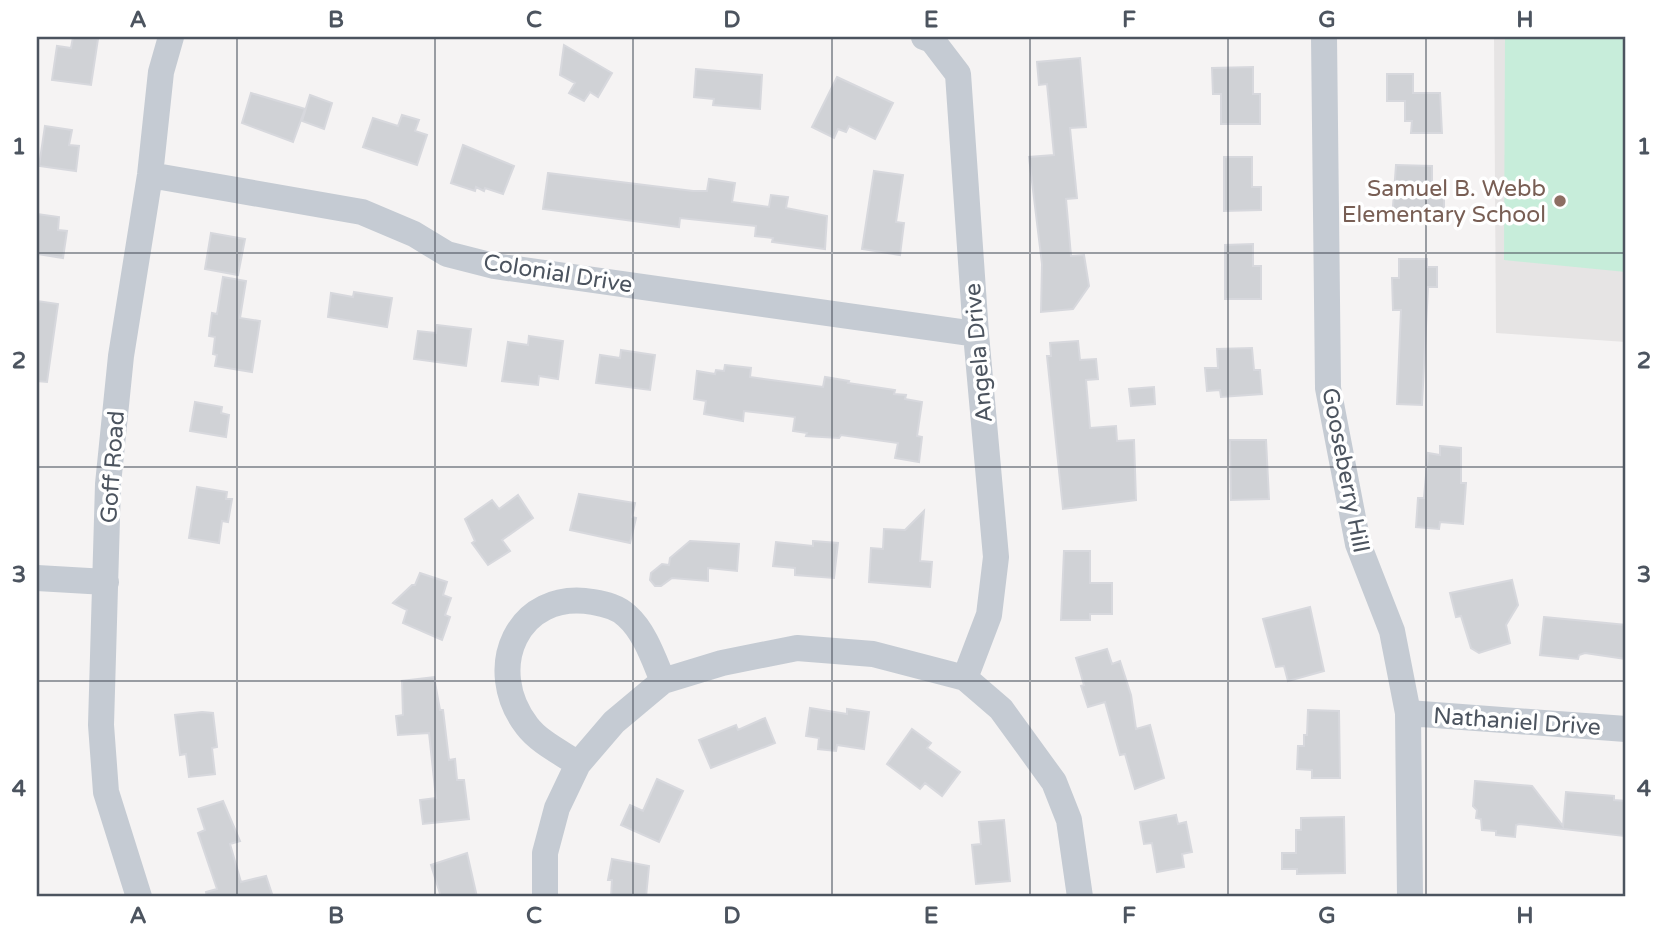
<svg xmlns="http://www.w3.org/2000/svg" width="1663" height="934" font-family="'Varela Round',sans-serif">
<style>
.education{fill:#e6e4e4}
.green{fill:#c7edda}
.building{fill:#d0d2d6;stroke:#d7d8dd;stroke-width:2}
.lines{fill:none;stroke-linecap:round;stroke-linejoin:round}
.minor{stroke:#c5cbd3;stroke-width:26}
.grid{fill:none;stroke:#4c545f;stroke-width:2;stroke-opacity:0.55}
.education-dot{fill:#8d6e63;stroke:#fff;stroke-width:2.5}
.labels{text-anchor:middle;stroke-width:7;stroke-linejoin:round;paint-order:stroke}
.education-label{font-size:23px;fill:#785e54;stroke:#fff;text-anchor:end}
.street-label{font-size:23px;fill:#4c545f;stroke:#fff}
.neatline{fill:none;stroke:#4c545f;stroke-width:2.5}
.grid-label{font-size:23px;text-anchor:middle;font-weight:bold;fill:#4c545f}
</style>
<rect width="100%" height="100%" fill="#f5f3f3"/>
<!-- education -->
<path class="education" d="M1494 37H1626V342L1496 333Z"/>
<!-- green -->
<path class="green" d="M1505 37H1626V272L1504 260Z"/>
<!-- building -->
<path class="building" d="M73 37 98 39 91 85 52 80 57 46 71 48Z
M564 45 612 73 598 97 590 92 584 101 569 93 575 83 560 75Z
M1080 58 1086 127 1070 128 1077 198 1066 199 1071 256 1084 255 1089 286 1073 309 1041 312 1042 264 1029 157 1054 155 1047 84 1039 85 1037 62Z
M1253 67V94H1260V124H1221V94H1213L1212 68Z
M696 69 762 75 760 109 713 105 714 99 694 97Z
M1387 74H1413V93H1440L1442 133H1411L1412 121H1405V101H1387Z
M837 77 893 103 875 139 849 126 846 132 838 129 834 138 812 127Z
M251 93 305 109 293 142 242 123Z
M310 95 332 103 324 129 302 121Z
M402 115 419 120 415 131 427 135 417 165 363 147 373 118 398 126Z
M45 126 72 130 69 145 79 146 76 171 39 166Z
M463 145 514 166 503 194 485 188 484 191 476 187 475 191 451 183Z
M1224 157H1252V187H1261V210L1224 211Z
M1396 165 1432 166V183H1444V218L1392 220Z
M874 171 903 175 896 222 904 223 900 255 862 249Z
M548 173 693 191H707L709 179 735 183 732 202 769 207 771 195 788 197 786 208 827 216 825 249 772 242 773 238 755 236 756 226 680 218 679 227 543 209Z
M37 214 59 217 58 230 67 231 63 258 37 254Z
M211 233 245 239 238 275 205 269Z
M1253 244V266H1261V299H1225V245Z
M1399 259H1427V267H1437V287H1428L1422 405 1397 404 1401 310H1393L1392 278H1399Z
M223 277 246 281 240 318 260 321 252 372 215 366 217 355 213 354 215 337 209 336 212 313 217 314Z
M354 292 392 298 387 327 328 317 331 293 353 297Z
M37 301 58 304 47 382 37 381Z
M437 325 471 329 466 366 414 359 418 331 436 333Z
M529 336 563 341 558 379 539 376 538 385 502 381 508 342 528 345Z
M1078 341 1080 360 1096 359 1098 379 1086 380 1090 428 1116 426 1117 441 1134 440 1136 500 1063 509 1047 356H1051L1050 343Z
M1252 348 1254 370H1260L1262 394 1221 397 1220 390 1207 391 1205 368H1218L1217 349Z
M621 350 655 355 650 390 596 383 600 355 620 358Z
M725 365 751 368 750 377 823 387 825 377 849 381 848 383 895 390 894 394 906 395 905 399 922 402 917 436 922 437 919 462 895 458 898 443 841 435 839 438 806 436 807 433 793 431 795 417 744 411 743 421 704 414 706 401 694 399 697 371 715 374 716 370 724 371Z
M1154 387 1155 404 1131 406 1129 389Z
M195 402 222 407 221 413 229 415 226 437 190 431Z
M1230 440H1266L1269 499 1231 500Z
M1440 446 1461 448V483H1466L1463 524 1440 522 1439 529 1416 527 1418 498H1424L1428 453 1440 455Z
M197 487 227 492 226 499H232L228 522 222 521 219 543 189 538Z
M579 494 635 503 632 517 636 518 630 543 570 530Z
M518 495 533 518 502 540 510 551 488 565 472 543 475 541 465 519 492 500 499 509Z
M924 511 920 561 932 562 930 587 869 582 871 548 883 549 884 529 905 530Z
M690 541 739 544 737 571 708 568V581L672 578 661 586H655L650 580 651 573 662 564 669 565 670 558Z
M813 541 838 543 834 578 795 575V568L773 566 776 542 813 546Z
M1064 551H1090V583H1112V614H1090V620H1061Z
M420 573 447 582 443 595 451 598 445 615 450 617 442 640 403 623 407 610 393 603 412 585H415Z
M1512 580 1518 605 1506 625 1510 643 1479 653 1471 648 1461 616 1456 617 1450 593Z
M1310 607 1324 671 1288 681 1284 666 1276 667 1263 619Z
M1544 617 1626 625V659L1585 653 1579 655 1578 659 1540 655Z
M1107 649 1112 664 1120 661 1131 695 1136 729 1150 725 1164 778 1135 789 1125 754 1120 755 1105 702 1088 707 1081 686 1084 685 1076 658Z
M434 677 440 710H443L449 760 455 759 457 780H464L469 819 423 824 420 800 436 798 429 733 398 735 396 716 403 715 402 681Z
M810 708 847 714V709L869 712 864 749 837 745 836 751 818 749 819 738 806 736Z
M1308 710 1339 711 1340 778H1312V770L1297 769 1298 746H1304V735H1307Z
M202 712 213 713 217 747 212 748 215 774 189 777 186 754 180 755 175 715Z
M765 718 775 743 711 768 699 740 736 725 738 730Z
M912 729 931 743 927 748 960 772 942 796 925 783 920 789 887 764Z
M657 779 683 791 659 842 621 825 630 805 643 811Z
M1475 781 1532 786 1563 826 1566 792 1614 796V800L1626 801 1624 836 1519 824 1516 825 1515 837 1496 835V831L1482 830 1481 819 1476 818 1477 810 1473 806Z
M223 801 240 841 230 844 241 882 266 876 273 897H207L206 892 217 889 198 833 205 830 198 809Z
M1176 815 1178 824 1186 822 1192 852 1182 854 1184 867 1157 872 1152 843 1144 844 1140 822Z
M1344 817 1345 873 1297 874V869H1282V853H1296V830H1301V818Z
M1004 820 1010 881 976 884 972 845 981 844 979 822Z
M467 853 477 897H441L431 865Z
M612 859 649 866 646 897H611L612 880H608Z"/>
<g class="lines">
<!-- minor -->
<path class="minor" d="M924 37 932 40 958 74 976 334 996 557 989 615 965 678
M1324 37 1328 388 1358 544 1392 631 1408 713 1410 897
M150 175 362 212 414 234 447 254 494 266 976 334
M37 578 106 582
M1408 713 1626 729
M578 764C562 753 539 742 527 726 483 669 517 589 593 602 605 604 618 607 627 616 645 632 654 660 663 681
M139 897 106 792 101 725 108 484 121 356 150 175 161 72 171 37
M545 897V853L557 808 578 764 614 722 663 681 722 663 797 648 873 654 965 678 1001 709 1054 782 1069 820 1080 897"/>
</g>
<!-- grid -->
<path class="grid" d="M237 37V897M435 37V897M633 37V897M832 37V897M1030 37V897M1228 37V897M1426 37V897M37 253H1626M37 467H1626M37 681H1626"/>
<!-- markers -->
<circle class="education-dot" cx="1560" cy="201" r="7"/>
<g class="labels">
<!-- education labels -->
<g class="education-label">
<text x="1546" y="196">Samuel B. Webb<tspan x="1546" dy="26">Elementary School</tspan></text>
</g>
<!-- street labels -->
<g class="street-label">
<text transform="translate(558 273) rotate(9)" y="8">Colonial Drive</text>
<text transform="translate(978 353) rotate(-95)" y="8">Angela Drive</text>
<text transform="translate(112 467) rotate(-86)" y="8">Goff Road</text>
<text transform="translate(1346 470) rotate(79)" y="8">Gooseberry Hill</text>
<text transform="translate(1517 721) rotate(4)" y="8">Nathaniel Drive</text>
</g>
</g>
<!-- border -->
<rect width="1663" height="934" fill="none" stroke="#ffffff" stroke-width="77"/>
<rect x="38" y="38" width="1586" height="857" class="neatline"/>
<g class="grid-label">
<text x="138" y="27">A</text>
<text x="336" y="27">B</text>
<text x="534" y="27">C</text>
<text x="732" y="27">D</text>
<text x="931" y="27">E</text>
<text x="1129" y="27">F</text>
<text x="1327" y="27">G</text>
<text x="1525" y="27">H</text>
<text x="19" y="154">1</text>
<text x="1644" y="154">1</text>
<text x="19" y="368">2</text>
<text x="1644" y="368">2</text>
<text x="19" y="582">3</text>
<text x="1644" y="582">3</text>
<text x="19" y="796">4</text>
<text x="1644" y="796">4</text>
<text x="138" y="923">A</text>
<text x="336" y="923">B</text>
<text x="534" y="923">C</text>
<text x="732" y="923">D</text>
<text x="931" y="923">E</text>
<text x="1129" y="923">F</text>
<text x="1327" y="923">G</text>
<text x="1525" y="923">H</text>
</g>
</svg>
